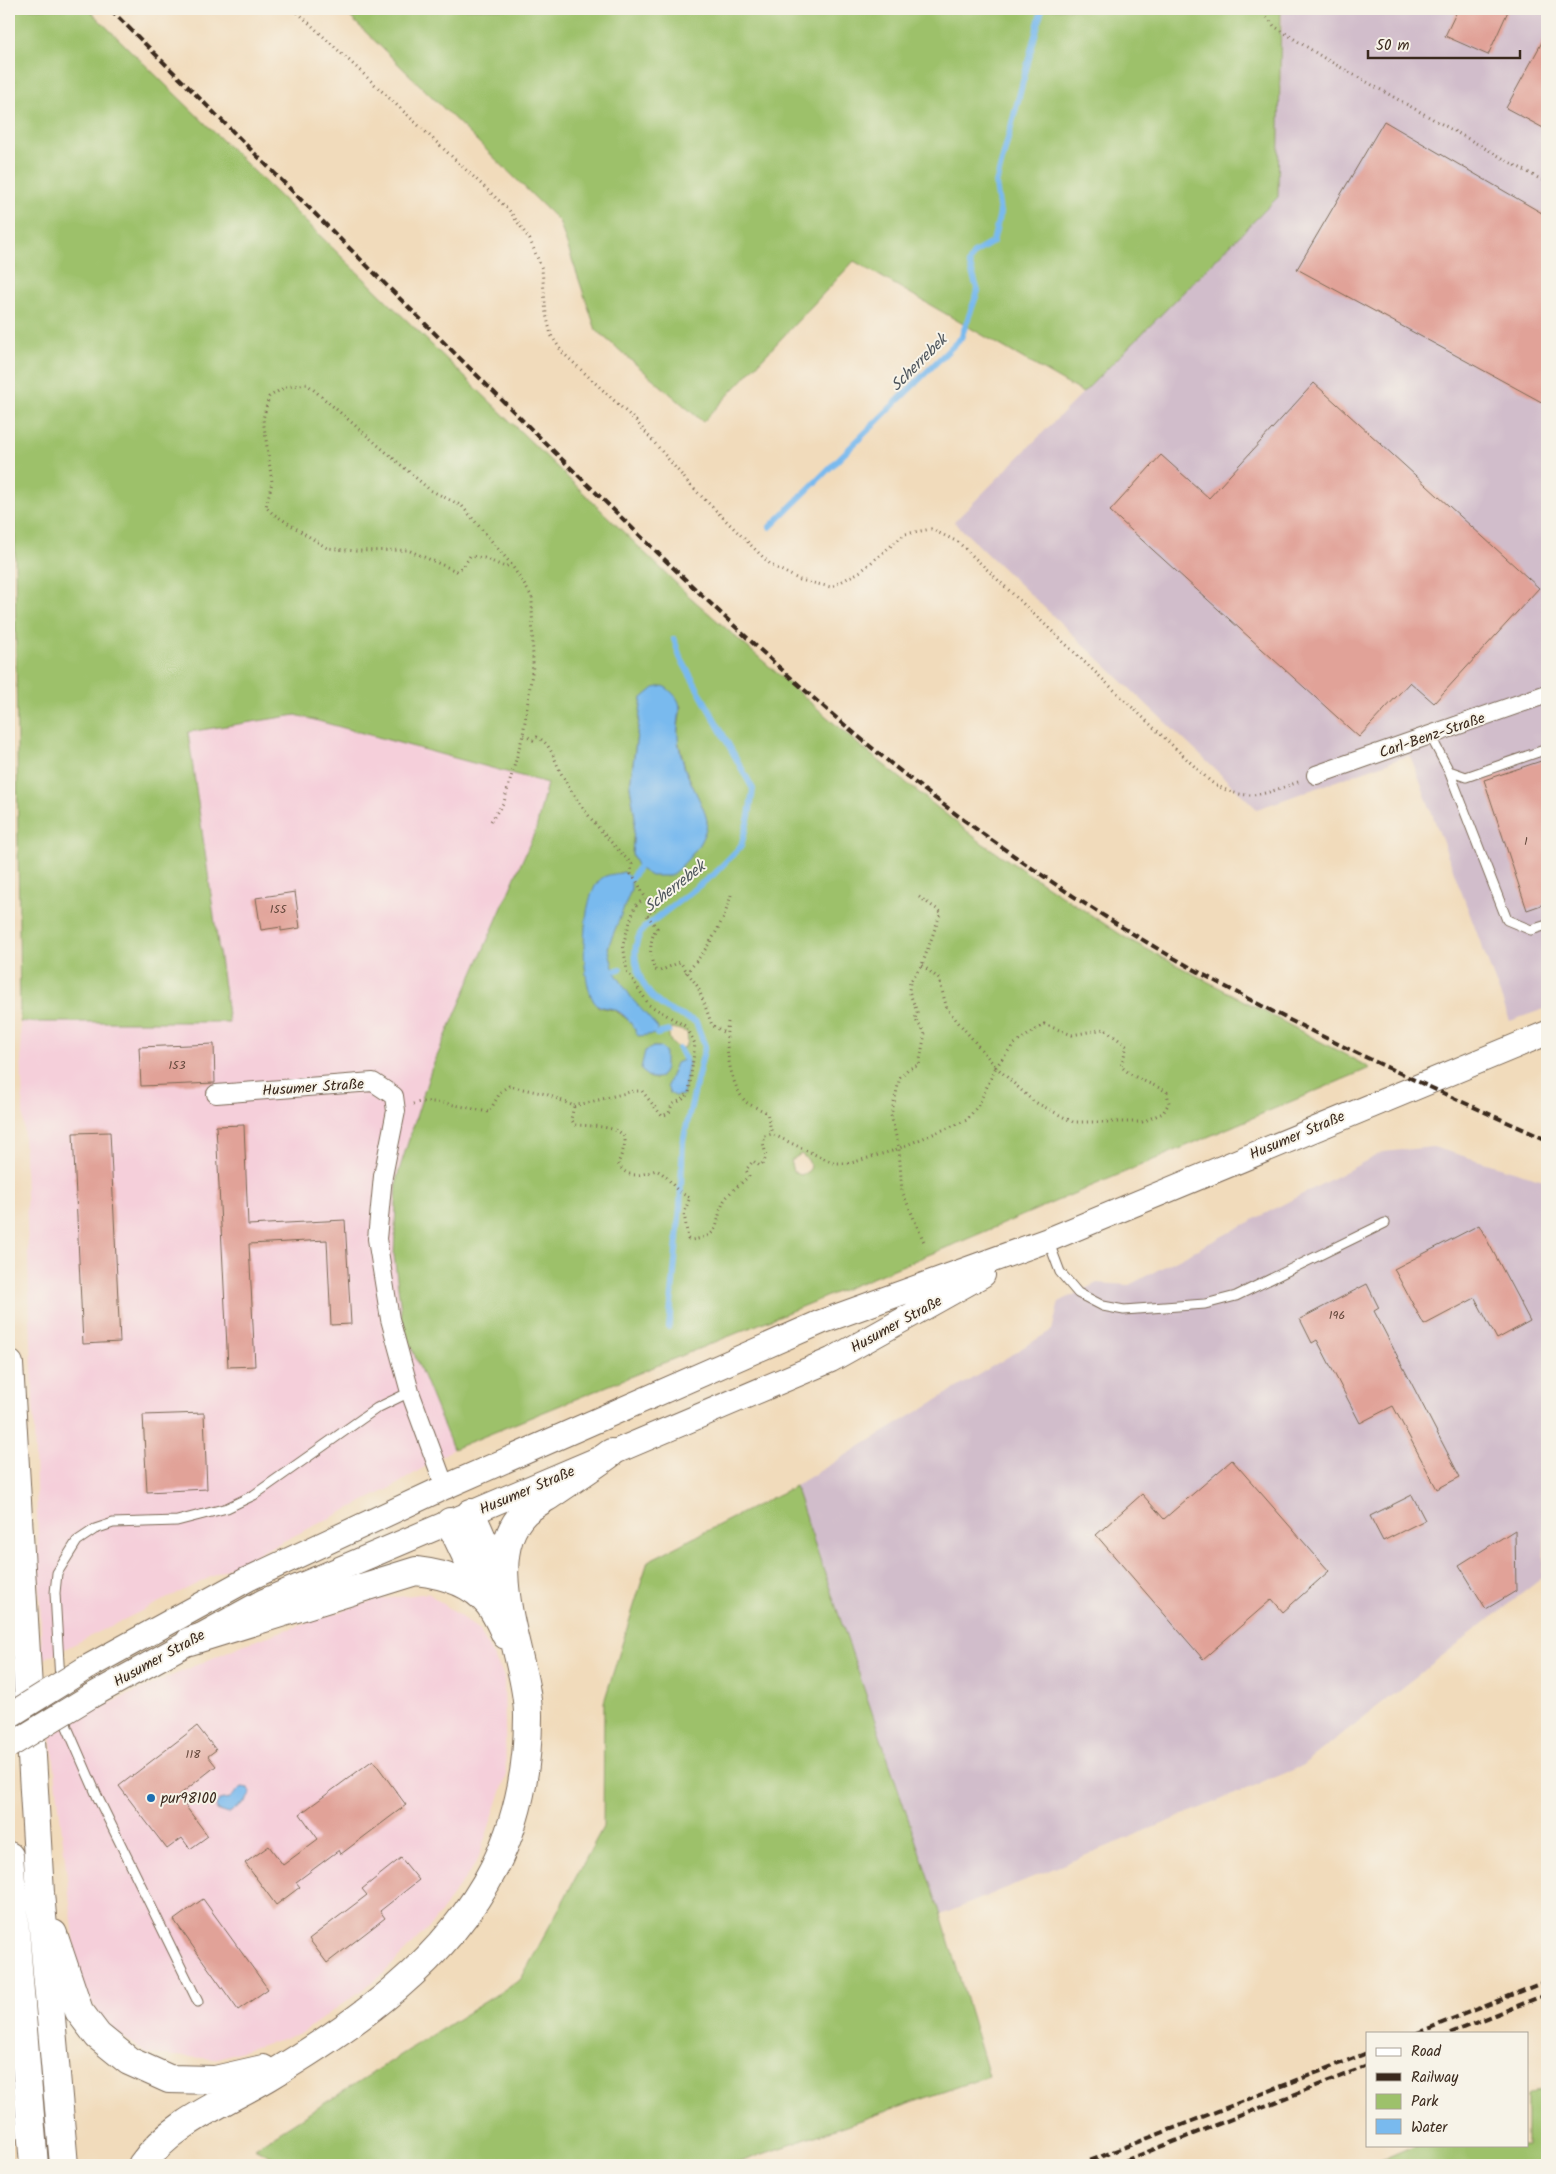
<svg xmlns="http://www.w3.org/2000/svg" width="1556" height="2174" font-family="Kalam,sans-serif">
<style>
.built{fill:#f5cfda}
.industrial{fill:#d1bdcb}
.green{fill:#9dc16b;stroke:#6c7644;fill-rule:evenodd}
.water{fill:#79baee;stroke:#5a7286}
.lines{fill:none;stroke-linecap:round;stroke-linejoin:round}
.stream{stroke:#79baee;stroke-width:6}
.building{fill:#e1a298}
.lane-casing{stroke:#7b6855;stroke-width:11}
.street-casing{stroke:#7b6855;stroke-width:20}
.secondary-casing{stroke:#7b6855;stroke-width:26}
.highway-casing{stroke:#7b6855;stroke-width:30}
.path{stroke:#7b6855;stroke-width:3;stroke-dasharray:1 4;stroke-linecap:butt}
.lane{stroke:#fff;stroke-width:9}
.street{stroke:#fff;stroke-width:18}
.secondary{stroke:#fff;stroke-width:24}
.highway{stroke:#fff;stroke-width:28}
.rail{stroke:#3b2a1e;stroke-width:4;stroke-dasharray:8 4;stroke-linecap:butt}
.secondary-bridge-casing{stroke:#7b6855;stroke-width:26;stroke-linecap:butt}
.secondary-bridge{stroke:#fff;stroke-width:24}
.poi-dot{fill:#1f6fb2;stroke:#f7f3e8;stroke-width:2}
.labels{text-anchor:middle;stroke-width:4;stroke-linejoin:round;paint-order:stroke}
.number-label{font-size:12px;fill:#64483c}
.street-label{font-size:15px;fill:#3b2a1e;stroke:#f7f3e8}
.poi-label{font-size:15px;fill:#3b2a1e;stroke:#f7f3e8;text-anchor:start}
.water-label{font-size:16px;font-style:italic;fill:#4e555c;stroke:#f7f3e8}
</style>
<rect width="100%" height="100%" fill="#f7f3e8"/>
<filter id="ink" filterUnits="userSpaceOnUse"><feTurbulence type="fractalNoise" baseFrequency=".02" numOctaves="2"/><feDisplacementMap in="SourceGraphic" scale="10" xChannelSelector="R" yChannelSelector="G"/><feConvolveMatrix kernelMatrix="1 2 1 2 8 2 1 2 1" color-interpolation-filters="sRGB"/></filter>
<filter id="wash" filterUnits="userSpaceOnUse"><feTurbulence type="fractalNoise" baseFrequency=".0096" numOctaves="4" result="noise"/><feDisplacementMap in="SourceGraphic" scale="20" xChannelSelector="R" yChannelSelector="G"/><feGaussianBlur stdDeviation="1.12" result="paint"/><feColorMatrix in="noise" values="0 0 0 0 0 0 0 0 0 0 0 0 0 0 0 0 0 1.4 0 .05"/><feComposite in="paint" operator="in"/></filter>
<g filter="url(#wash)">
<rect width="100%" height="100%" fill="#f1dbbb"/>
<!-- built -->
<path class="built" d="M296 715 547 783 536 829 431 1070 403 1327 453 1449 391 1488 42 1660 20 1022H229L187 732Z
M428 1593 479 1630 504 1676 506 1777 477 1862 432 1924 381 1976 302 2033 215 2059 147 2054 106 2025 79 1983 51 1735 94 1710 242 1645 374 1600Z"/>
<!-- industrial -->
<path class="industrial" d="M1282 9H1547V1008L1510 1021 1410 755 1257 809 954 522 1278 197Z
M1433 1147 1547 1181V1500L1542 1578 1300 1767 941 1915 795 1486 1052 1330 1059 1302 1097 1283 1129 1285 1383 1152Z"/>
<!-- green -->
<path class="green" d="M9 9H88L689 596 859 745 982 843 1126 938 1370 1068 960 1242 453 1449 403 1327 394 1255 397 1177 431 1070 536 829 547 783 296 715 188 732 229 1022H20ZM642 698 681 706 677 736 685 768 707 821 632 854 635 817 630 786ZM624 872 631 890C626 902 608 937 608 947 608 978 639 1007 658 1028L632 1023 615 1010 598 1007 602 878ZM673 1028 687 1032 688 1042 685 1047 680 1049C672 1045 668 1040 669 1031ZM653 1047H660L656 1079 648 1077 643 1071 645 1051ZM801 1154 808 1160 811 1167 807 1173 800 1175 793 1171 790 1161Z
M342 9H1281L1278 197 1083 393 854 261 703 422 596 330 559 221Z
M795 1486 941 1915 989 2076 731 2165H289L254 2148 521 1979 603 1827 604 1702 648 1561Z
M1547 2086V2165H1370L1415 2145H1527V2095Z"/>
<!-- water -->
<path class="water" d="M664 686C690 705 676 711 678 736 678 746 682 757 684 766 688 779 708 813 707 823 704 844 686 863 670 876H651L638 868 632 854 635 817 630 786 642 698 654 688Z
M624 872 631 879V890L608 947 614 971 633 1000 658 1028 657 1034 638 1036C633 1025 625 1013 613 1009 605 1007 597 1008 593 1000 580 977 580 894 602 878 607 874 618 874 624 872Z
M653 1047H660L665 1051V1069L661 1077C652 1080 645 1077 641 1068L645 1051Z
M685 1059 689 1062 683 1095 675 1096 670 1093 667 1086 676 1063Z
M242 1787 248 1788 251 1793 246 1801 228 1814 217 1810 216 1806 219 1800 230 1798Z"/>
<g class="lines">
<!-- stream -->
<path class="stream" d="M770 527 961 338 978 291 969 263 974 253 993 242 1000 213 996 184 1042 9
M631 879 638 868
M614 971 620 969
M657 1034 669 1031
M679 1049 685 1059
M669 1327 680 1207 683 1141 705 1046 696 1022C686 1017 673 1013 664 1007 640 990 625 952 644 928L714 874 741 846 749 816 753 789 680 657 674 639"/>
</g>
<g id="blocks">
<!-- building -->
<path class="building" d="M1458 9H1509L1488 55 1445 36Z
M1547 33V130L1506 108Z
M1384 121 1547 216V405L1297 269Z
M1314 383 1539 588 1434 703 1410 682 1359 737 1110 511 1161 455 1209 498Z
M1547 759V903L1527 910 1484 780Z
M295 892 300 928 281 931V927L261 930 256 898Z
M214 1044 215 1083 141 1086 139 1047Z
M244 1125 248 1225 345 1220 351 1324 331 1325 327 1240 249 1244 255 1366 228 1367 216 1126Z
M110 1132 120 1342 83 1344 73 1133Z
M1479 1225 1530 1321 1497 1339 1475 1298 1424 1325 1394 1269Z
M1367 1284 1379 1308 1374 1311 1460 1477 1437 1489 1393 1406 1360 1423 1317 1340 1312 1343 1300 1319Z
M204 1413 207 1489 147 1492 143 1415Z
M1232 1460 1329 1571 1283 1612 1272 1599 1203 1659 1096 1535 1142 1494 1164 1519Z
M1412 1495 1425 1520 1383 1541 1370 1516Z
M1515 1530 1516 1591 1486 1609 1459 1565Z
M197 1726 216 1750 208 1756 216 1766 178 1796 208 1836 190 1849 182 1838 167 1849 119 1786Z
M373 1760 406 1805 341 1854 339 1850 296 1882 300 1887 276 1905 245 1863 269 1846 283 1865 318 1839 300 1814Z
M401 1858 419 1880 380 1911 385 1918 327 1963 309 1939 367 1895 362 1889Z
M203 1899 268 1989 238 2010 174 1920Z"/>
</g>
</g>
<g filter="url(#ink)">
<use href="#blocks" fill-opacity="0" stroke="#7b6855" stroke-width="1"/>
<g class="lines">
<!-- lane casing -->
<g class="lane-casing">
<path id="lane" d="M1430 735 1449 771 1466 777 1547 749
M1449 771 1507 920 1531 930 1547 925
M1048 1240 1060 1272 1078 1293 1103 1306 1124 1310 1205 1304 1236 1296 1385 1223
M198 2002 98 1798 67 1727 61 1698 55 1593 57 1573 77 1541 95 1529 113 1523 177 1521 227 1508 254 1495 377 1408 410 1392"/>
</g>
<!-- street casing -->
<g class="street-casing">
<path id="street" d="M1316 775 1547 694
M216 1094 373 1082 394 1096 396 1111 383 1176 377 1239 390 1319 410 1392 445 1487"/>
</g>
<!-- secondary casing -->
<g class="secondary-casing">
<path id="secondary" d="M86 1668 248 1579 445 1487 821 1322 1048 1240 1547 1033
M91 1696 264 1601 831 1360 983 1275"/>
</g>
<!-- highway casing -->
<g class="highway-casing">
<path id="highway" d="M9 1364 40 1893 64 2165
M471 1513 503 1586
M450 1522 487 1600
M190 1641 416 1571C442 1574 472 1582 489 1604 496 1613 501 1625 506 1635
M9 1856 34 2165
M53 1934 79 2011 98 2036 129 2061 169 2079 215 2080 263 2069
M142 2165C172 2122 224 2103 268 2077 355 2025 447 1961 494 1868 517 1822 528 1769 528 1717 529 1660 476 1560 525 1512 533 1505 544 1499 553 1493 572 1480 592 1467 611 1453"/>
</g>
<!-- path -->
<path class="path" d="M294 9 509 210 530 240 542 269 546 314 551 335 562 352 636 421 691 486 771 565 800 580 831 587 861 571 905 534 931 529 958 542 1211 782C1246 804 1264 794 1301 781
M1261 9 1274 26 1324 58 1547 183
M524 735 533 740 537 737C550 743 554 758 560 771 577 805 605 837 632 864L631 874C643 886 639 895 656 908L647 915 657 928C649 938 649 958 655 970L660 971 680 962 698 987 712 1025 726 1034
M491 821 504 802 523 735 533 666 532 597 511 564 462 506 430 490 307 384 285 387 269 397 263 419 272 482 266 507 272 513 327 548 356 551 408 550 456 571 463 567 470 556 484 558 505 567 511 564
M919 897 941 912 922 965 910 982 909 991 917 1012 915 1019 925 1033 919 1065 908 1069 900 1077 891 1115 899 1149 902 1191 924 1242
M686 973C706 952 724 923 731 895
M728 1022C724 1044 730 1086 746 1102 751 1106 761 1109 767 1113L772 1134
M1044 1024 1072 1035 1104 1029 1127 1046 1121 1066C1133 1079 1152 1083 1167 1092L1169 1103 1163 1113 1142 1122H1073L1033 1101 996 1067 1013 1045Z
M413 1104C430 1097 470 1109 489 1112L501 1091 509 1086 546 1094 574 1106 571 1119 575 1125C587 1126 625 1125 625 1141 625 1148 620 1157 618 1164 627 1179 641 1176 656 1170 674 1179 671 1191 690 1197L684 1213 688 1239 691 1240C724 1236 713 1223 724 1201 730 1191 741 1184 749 1176L746 1170 753 1161 760 1166C772 1156 760 1146 764 1136L772 1134 833 1163H851L892 1151 967 1120 979 1104 996 1067 947 1009 939 979 922 965
M574 1106 634 1091H642L662 1116 669 1113 672 1105 683 1099 689 1093 695 1044 687 1027 649 1005 627 971 623 944 635 906 644 899"/>
<!-- lane -->
<use href="#lane" class="lane"/>
<!-- street -->
<use href="#street" class="street"/>
<!-- secondary -->
<use href="#secondary" class="secondary"/>
<!-- highway -->
<use href="#highway" class="highway"/>
<!-- rail -->
<path class="rail" d="M110 9C268 166 424 324 583 480 711 605 840 732 986 836 1053 884 1124 931 1197 971 1310 1034 1429 1087 1547 1140
M1417 2033 1547 1981
M1450 2033 1547 1994
M1079 2165 1367 2053
M1114 2165 1367 2066"/>
<!-- secondary-bridge casing -->
<g class="secondary-bridge-casing">
<path id="secondary-bridge" d="M9 1716 86 1668
M9 1746 91 1696"/>
</g>
<!-- secondary-bridge -->
<use href="#secondary-bridge" class="secondary-bridge"/>
</g>
</g>
<!-- markers -->
<circle class="poi-dot" cx="151" cy="1798" r="5"/>
<g class="labels">
<!-- number labels -->
<g class="number-label">
<text x="1526" y="845">1</text>
<text x="278" y="913">155</text>
<text x="177" y="1069">153</text>
<text x="1337" y="1319">196</text>
<text x="193" y="1758">118</text>
</g>
<!-- street labels -->
<g class="street-label">
<text transform="translate(1432 735) rotate(-19)" y="5">Carl-Benz-Straße</text>
<text transform="translate(313 1087) rotate(-4)" y="5">Husumer Straße</text>
<text transform="translate(1297 1135) rotate(-23)" y="5">Husumer Straße</text>
<text transform="translate(896 1324) rotate(-29)" y="5">Husumer Straße</text>
<text transform="translate(527 1490) rotate(-23)" y="5">Husumer Straße</text>
<text transform="translate(159 1658) rotate(-29)" y="5">Husumer Straße</text>
</g>
<!-- poi labels -->
<g class="poi-label">
<text x="161" y="1803">pur98100</text>
</g>
<!-- water labels -->
<g class="water-label">
<text transform="translate(918 362) rotate(-45)" y="6">Scherrebek</text>
<text transform="translate(674 886) rotate(-38)" y="6">Scherrebek</text>
</g>
</g>
<!-- margin -->
<rect width="1556" height="2174" fill="none" stroke="#f7f3e8" stroke-width="30"/>
<!-- legend -->
<rect x="1366" y="2032" width="162" height="115" fill="#f7f3e8" stroke="#aca397"/>
<rect x="1376" y="2048" width="25" height="8" fill="#ffffff" stroke="#aca397"/>
<text x="1411" y="2056" font-size="15" fill="#3b2a1e">Road</text>
<rect x="1376" y="2073" width="25" height="8" fill="#3b2a1e" stroke="#aca397"/>
<text x="1411" y="2082" font-size="15" fill="#3b2a1e">Railway</text>
<rect x="1376" y="2094" width="25" height="15" fill="#9dc16b" stroke="#aca397"/>
<text x="1411" y="2106" font-size="15" fill="#3b2a1e">Park</text>
<rect x="1376" y="2119" width="25" height="15" fill="#79baee" stroke="#aca397"/>
<text x="1411" y="2132" font-size="15" fill="#3b2a1e">Water</text>
<!-- scale -->
<path d="M1368 50v8h152v-8" fill="none" stroke="#3b2a1e" stroke-width="2.5"/>
<text x="1376" y="50" font-size="15" fill="#3b2a1e" stroke="#f7f3e8" stroke-width="4" paint-order="stroke">50 m</text>
</svg>
